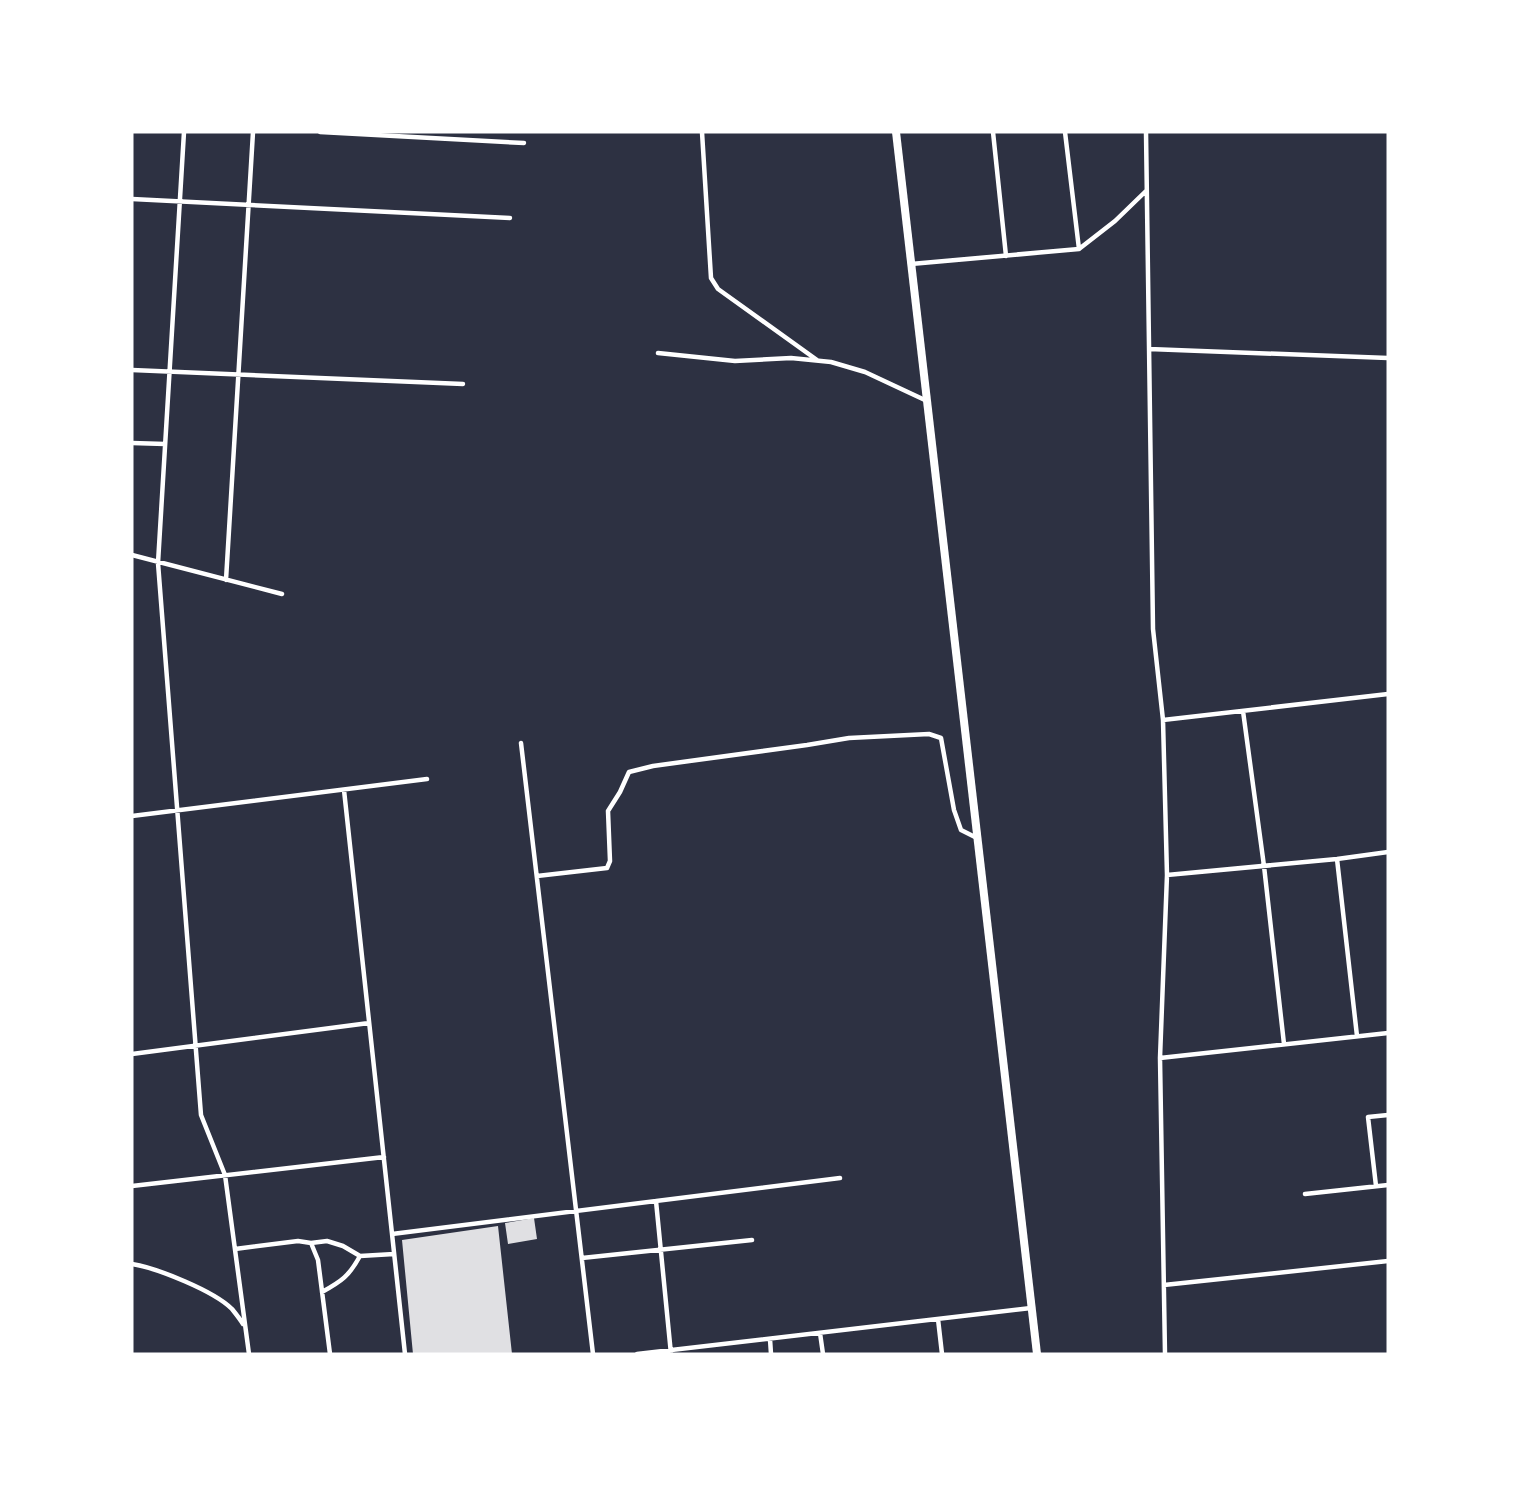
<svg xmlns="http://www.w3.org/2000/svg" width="1520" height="1486" font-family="Roboto,sans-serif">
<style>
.building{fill:#e0e0e3}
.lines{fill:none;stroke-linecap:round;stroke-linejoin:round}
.minor{stroke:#fff;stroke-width:4.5}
.primary{stroke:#fff;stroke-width:8}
</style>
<rect width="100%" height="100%" fill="#2d3142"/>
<!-- building -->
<path class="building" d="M534 1218 537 1239 508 1244 505 1223Z
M498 1226 512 1354H413L402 1240Z"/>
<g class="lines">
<!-- minor -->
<path class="minor" d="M184 132 158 563 201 1115 225 1175 249 1354
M320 132 524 143
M702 132 711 278 718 289 817 360
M993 132 1006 256
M1065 132 1079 249
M1146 132 1153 629 1163 720 1167 875 1160 1058 1165 1354
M132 199 510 218
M911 264 1079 249 1115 221 1146 191
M1149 349 1388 358
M658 353 735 361 791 358 831 362 865 372 927 401
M132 370 463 384
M132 443 165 444
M132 555 282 594
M226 580 253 132
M1243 711 1264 866 1284 1044
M1163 720 1388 694
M521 743 593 1354
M344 790 405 1354
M132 816 427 779
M1337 859 1357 1036
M1167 875 1337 859 1388 852
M537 876 607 868 610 861 608 811 620 792 629 772 653 766 807 745 849 738 929 734 941 738 954 810 961 830 977 838
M132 1054 369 1023
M1160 1058 1388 1033
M132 1186 384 1157
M1376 1186 1368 1117 1388 1115
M1305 1194 1388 1185
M656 1201 671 1354
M392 1234 840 1178
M311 1243 318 1260 330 1354
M235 1249 298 1241 311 1243 327 1241 343 1246 360 1256 394 1254
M582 1258 752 1240
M132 1264C157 1268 214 1291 232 1309 236 1314 240 1319 243 1324
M1164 1285 1388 1261
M322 1292C342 1281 349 1276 360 1256
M938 1319 942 1354
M820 1333 823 1354
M770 1339 771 1354
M637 1354 1031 1308"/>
<!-- primary -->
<path class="primary" d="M896 132 1037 1354"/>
</g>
<!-- border -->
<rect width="1520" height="1486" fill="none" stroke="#ffffff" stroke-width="267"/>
</svg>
